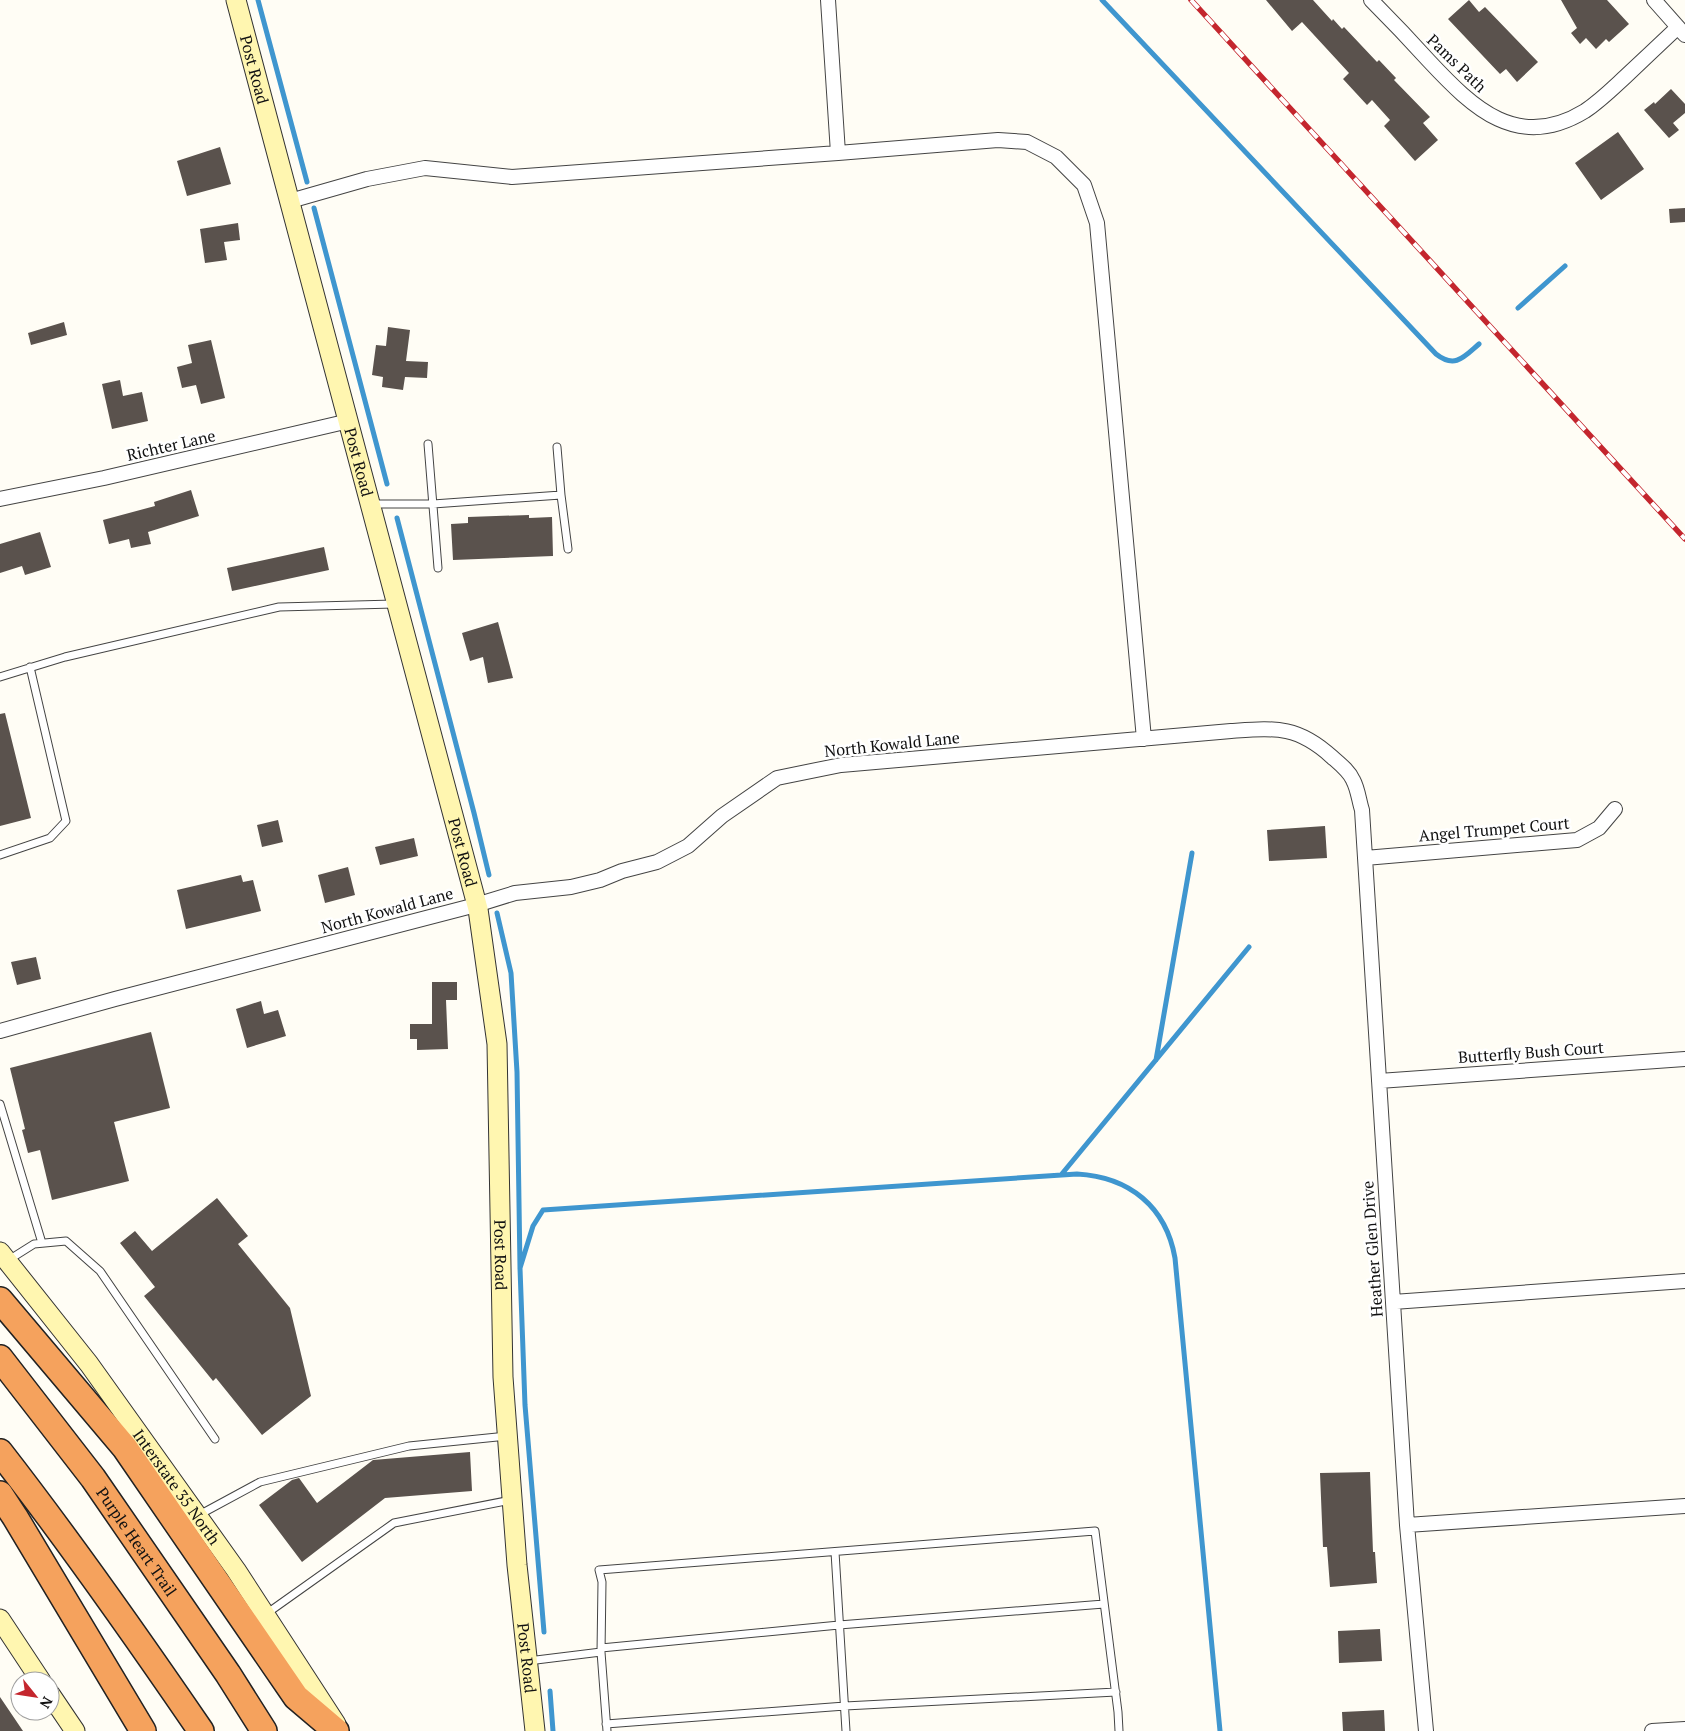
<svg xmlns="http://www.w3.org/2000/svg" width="1685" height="1731" font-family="'PT Serif',serif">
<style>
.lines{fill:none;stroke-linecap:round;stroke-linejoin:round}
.stream{stroke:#3f96cf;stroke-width:5}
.building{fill:#5a524d}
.lane-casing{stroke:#444;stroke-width:9}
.street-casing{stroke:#444;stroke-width:16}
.secondary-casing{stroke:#333;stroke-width:21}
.highway-casing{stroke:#222;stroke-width:28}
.lane{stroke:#fff;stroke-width:7}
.street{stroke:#fff;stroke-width:14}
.secondary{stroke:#fff6b0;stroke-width:19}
.highway{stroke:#f5a25d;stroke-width:25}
.rail-casing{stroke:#c4262e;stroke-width:5.5}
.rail{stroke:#fff;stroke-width:4;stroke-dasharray:11;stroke-linecap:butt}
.labels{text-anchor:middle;stroke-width:5;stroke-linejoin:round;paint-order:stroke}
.street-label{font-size:16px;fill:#111;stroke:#fff}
</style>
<rect width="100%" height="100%" fill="#fffdf5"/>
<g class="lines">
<!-- stream -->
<path class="stream" d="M258 0 307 182
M1102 0 1436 354C1455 369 1464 357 1479 344
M314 208 387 484
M1518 308 1565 266
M397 518 474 813 489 875
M497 913 511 973 517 1072 520 1268 525 1405 544 1632
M1156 1060 1192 853
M1061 1175 1249 947
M520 1268 533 1226 543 1210 1077 1174C1130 1177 1166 1207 1175 1258L1220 1731
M550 1691 553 1731"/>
</g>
<!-- building -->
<path class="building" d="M1266 0H1313L1332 21 1333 19 1342 29 1344 27 1377 62 1379 60 1396 78 1394 80 1430 117 1423 123 1438 140 1415 161 1384 126 1390 120 1372 100 1367 105 1343 79 1349 73 1302 22 1292 31Z
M1469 0 1479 12 1485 7 1538 62 1517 82 1506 69 1500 74 1448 19Z
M1561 0H1607L1629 24 1609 42 1606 39 1596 49 1586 38 1580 44 1571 33 1577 28Z
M1671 89 1685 104V113L1673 123 1679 130 1669 138 1644 110 1654 102 1655 104Z
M1618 132 1644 169 1601 200 1575 163Z
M220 147 231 184 187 196 177 161Z
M1685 208V222L1670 223 1669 209Z
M238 223 240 240 224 242 227 260 205 263 200 229Z
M64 322 67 335 31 345 28 333Z
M388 327 410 330 406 361 428 362 427 378 405 377 403 390 382 387 383 377 372 375 376 345 386 346Z
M211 340 225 398 201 404 196 385 182 388 177 367 192 363 188 345Z
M120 380 123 396 142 392 148 421 112 429 102 384Z
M191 490 199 516 148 532 151 544 131 548 129 539 109 544 103 520 155 506 154 502Z
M529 515V518L552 517 553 556 453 560 451 524 468 523V517Z
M40 532 51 567 25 575 22 566 0 573V544Z
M324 547 329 570 232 591 227 568Z
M498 622 513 678 488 683 483 657 470 661 462 633Z
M5 713 31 818 0 826V714Z
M278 820 283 842 262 847 257 825Z
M1325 826 1327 858 1269 861 1267 830Z
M414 838 418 856 380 865 375 847Z
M348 867 355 895 325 903 318 875Z
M241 875 243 882 253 880 261 911 186 929 177 890Z
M36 957 41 979 17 985 11 962Z
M432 982H457V1000H446L448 1049 417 1050V1039H410V1024H432Z
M261 1001 264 1014 278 1010 286 1036 247 1048 236 1009Z
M151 1032 170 1108 114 1122 129 1181 52 1200 40 1150 28 1153 22 1130 25 1129 10 1068Z
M217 1198 248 1236 238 1244 290 1308 311 1396 262 1435 216 1378 213 1381 144 1296 155 1287 120 1243 135 1231 152 1251Z
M470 1452 472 1491 385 1498 302 1562 259 1505 292 1480 299 1478 317 1503 373 1460Z
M1370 1472 1373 1552H1375L1377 1583 1330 1587 1327 1547H1323L1320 1473Z
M1380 1629 1382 1661 1339 1663 1338 1631Z
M0 1697 23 1731H0Z
M1384 1710 1385 1731H1343L1342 1712Z"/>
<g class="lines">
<!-- lane casing -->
<g class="lane-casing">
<path id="lane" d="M428 444 438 568
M557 447 561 495
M371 504H433L561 495 568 549
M0 677 65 657 279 607 394 604
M0 855 50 838 66 821 30 667
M0 1104 42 1243
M7 1261 34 1244 66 1241 100 1271 215 1439
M199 1515 260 1482 409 1446 507 1436
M835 1552 846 1731
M266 1614 394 1523 511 1500
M601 1648 839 1625 1104 1604
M601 1652 607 1731
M528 1661 601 1652 602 1582 599 1570 1095 1531 1118 1712 1119 1731
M606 1724 845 1706 1116 1692"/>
</g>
<!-- street casing -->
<g class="street-casing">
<path id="street" d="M1371 0C1391 20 1410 40 1429 61 1473 108 1518 152 1585 111 1600 101 1612 89 1625 77 1643 60 1660 44 1678 27
M1654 0 1685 35
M838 153 998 140 1027 142 1056 157 1084 185 1097 223 1144 739
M290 201 367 179 425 168 512 177 838 153 828 0
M0 499 104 478 349 421
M1365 858 1577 840 1599 828 1615 809
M0 1031 115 999 476 905 515 893 571 887 600 880 622 871 657 862 688 846 722 816 777 778 841 765 1231 731C1275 728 1297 725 1332 757 1340 764 1349 771 1353 780 1358 789 1359 801 1362 810L1407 1525 1426 1731
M1379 1081 1685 1059
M1393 1302 1685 1281
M1407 1525 1685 1506
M1652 1731 1685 1729"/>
</g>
<!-- secondary casing -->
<g class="secondary-casing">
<g id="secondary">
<path id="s1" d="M236 0 478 909 497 1044 503 1377 517 1565 535 1731"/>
<path id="s2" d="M0 1252 89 1364 236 1570 336 1724"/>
<path d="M0 1619 41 1681"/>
<path d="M50 1694 75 1731"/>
</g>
</g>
<!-- highway casing -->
<g class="highway-casing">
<g id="highway">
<path d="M0 1300 125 1448 296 1697 336 1731"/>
<path id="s3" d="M0 1358 93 1478 228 1674 264 1731"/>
<path d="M0 1452C70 1542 136 1636 201 1731"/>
<path d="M0 1494 15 1517 143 1731"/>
</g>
</g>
<!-- lane -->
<use href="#lane" class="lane"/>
<!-- street -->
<use href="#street" class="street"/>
<!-- secondary -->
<use href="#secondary" class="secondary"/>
<!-- highway -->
<use href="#highway" class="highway"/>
<!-- rail casing -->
<g class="rail-casing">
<path id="rail" d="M1191 0 1685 539"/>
</g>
<!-- rail -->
<use href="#rail" class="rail"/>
</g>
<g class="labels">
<!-- street labels -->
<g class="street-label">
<text transform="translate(1457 63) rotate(44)" y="6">Pams Path</text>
<text dy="6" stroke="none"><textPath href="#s1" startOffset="72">Post Road</textPath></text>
<text transform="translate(171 445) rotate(-13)" y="6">Richter Lane</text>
<text dy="6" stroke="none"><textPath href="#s1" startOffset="478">Post Road</textPath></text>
<text transform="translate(892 744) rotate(-6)" y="6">North Kowald Lane</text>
<text transform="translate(1494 829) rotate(-5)" y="6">Angel Trumpet Court</text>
<text dy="6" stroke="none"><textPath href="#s1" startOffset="882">Post Road</textPath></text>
<text transform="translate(387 910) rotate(-15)" y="6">North Kowald Lane</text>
<text transform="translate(1531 1052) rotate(-4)" y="6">Butterfly Bush Court</text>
<text transform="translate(1372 1249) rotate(-94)" y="6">Heather Glen Drive</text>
<text dy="6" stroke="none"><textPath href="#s1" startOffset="1288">Post Road</textPath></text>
<text dy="6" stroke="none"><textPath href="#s2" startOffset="294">Interstate 35 North</textPath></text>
<text dy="6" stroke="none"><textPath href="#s3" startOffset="229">Purple Heart Trail</textPath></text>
<text dy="6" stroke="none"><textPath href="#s1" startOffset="1692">Post Road</textPath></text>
</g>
</g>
<!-- north arrow -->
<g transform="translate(35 1696) rotate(120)"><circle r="24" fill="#ffffff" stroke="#a0a0a0"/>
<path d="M0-4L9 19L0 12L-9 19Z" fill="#c4262e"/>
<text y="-8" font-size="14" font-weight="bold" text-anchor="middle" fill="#111111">N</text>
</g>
</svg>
